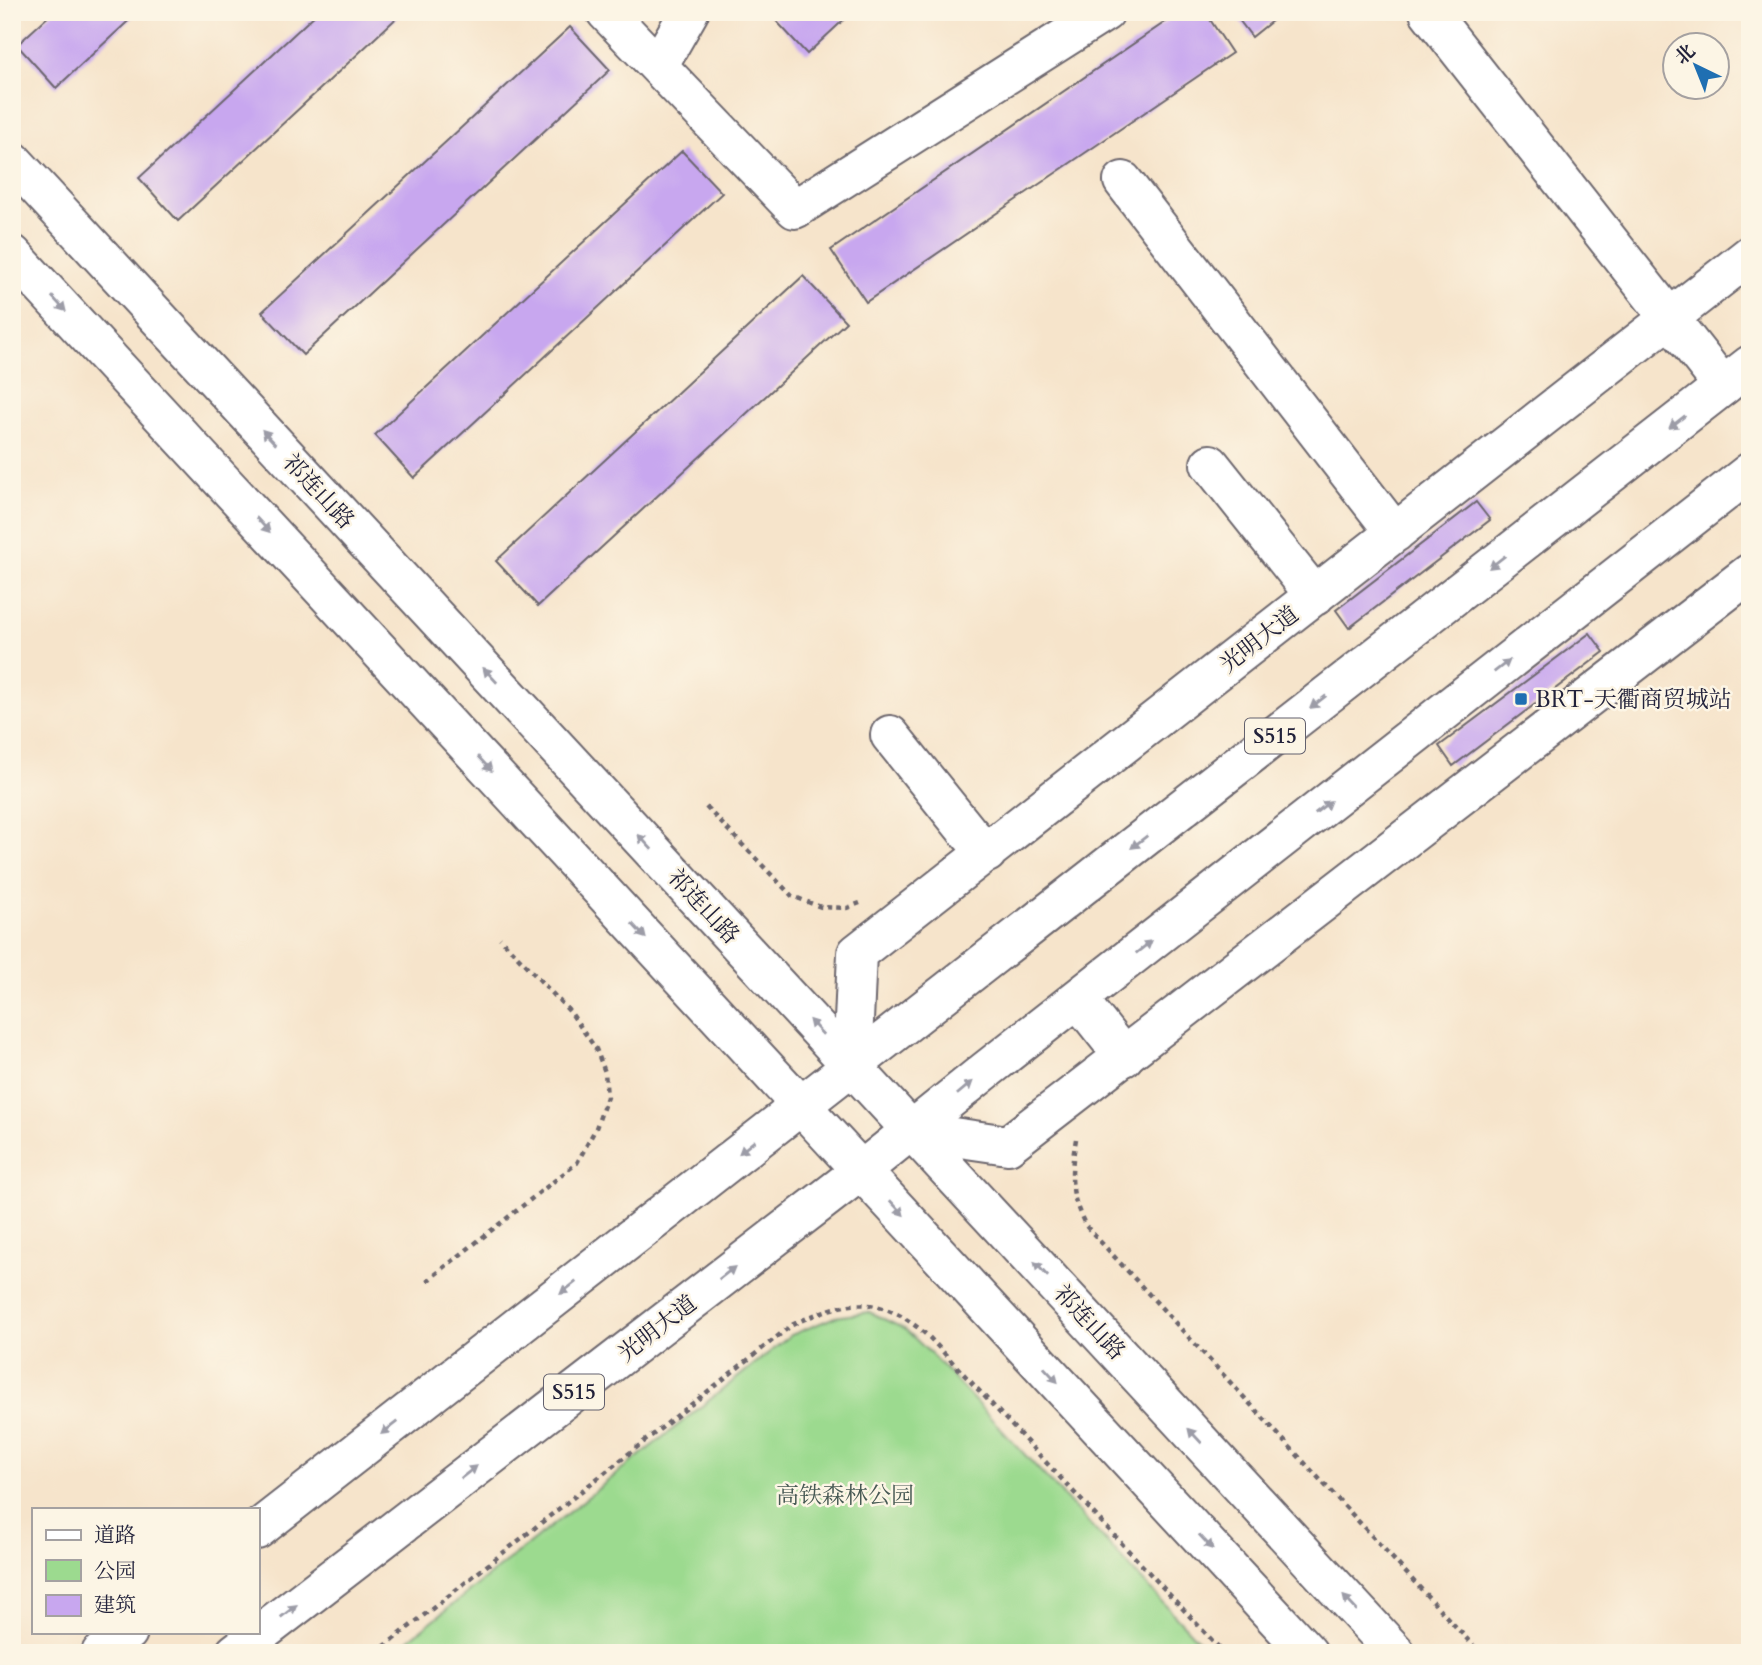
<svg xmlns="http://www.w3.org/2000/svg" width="1762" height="1665" font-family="Cardo,'Noto Serif SC',serif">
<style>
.green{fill:#9cda8f;stroke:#5f7e65;stroke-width:2}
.building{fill:#c8a7ef}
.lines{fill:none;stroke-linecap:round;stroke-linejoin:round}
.street-casing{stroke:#6c666d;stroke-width:42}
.secondary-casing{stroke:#6c666d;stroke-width:42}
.primary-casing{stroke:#6c666d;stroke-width:42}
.path{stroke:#6c666d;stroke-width:4.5;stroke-dasharray:5 5;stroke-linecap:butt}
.street{stroke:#fff;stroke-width:38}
.secondary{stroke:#fff;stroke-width:38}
.primary{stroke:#fff;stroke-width:38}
.oneway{fill:#9c9ca7}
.poi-dot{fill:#1f6fb2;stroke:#fcf5e5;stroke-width:2.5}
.labels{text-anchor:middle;stroke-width:5;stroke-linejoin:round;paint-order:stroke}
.shield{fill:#fcf5e5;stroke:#63616e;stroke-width:2}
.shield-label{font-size:21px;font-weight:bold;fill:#22223b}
.street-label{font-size:23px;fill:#22223b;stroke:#fcf5e5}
.poi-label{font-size:23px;fill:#22223b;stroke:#fcf5e5;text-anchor:start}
.park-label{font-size:23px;fill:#475954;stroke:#fcf5e5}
</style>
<rect width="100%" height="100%" fill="#fcf5e5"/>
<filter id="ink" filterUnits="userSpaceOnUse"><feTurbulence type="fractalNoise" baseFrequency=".0143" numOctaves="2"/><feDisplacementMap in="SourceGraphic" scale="14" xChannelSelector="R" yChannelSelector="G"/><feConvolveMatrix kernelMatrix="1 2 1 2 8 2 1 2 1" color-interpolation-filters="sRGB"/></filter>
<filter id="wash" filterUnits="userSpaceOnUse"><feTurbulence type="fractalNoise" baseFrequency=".00686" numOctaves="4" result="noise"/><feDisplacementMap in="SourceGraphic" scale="28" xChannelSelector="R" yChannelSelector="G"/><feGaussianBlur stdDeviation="1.57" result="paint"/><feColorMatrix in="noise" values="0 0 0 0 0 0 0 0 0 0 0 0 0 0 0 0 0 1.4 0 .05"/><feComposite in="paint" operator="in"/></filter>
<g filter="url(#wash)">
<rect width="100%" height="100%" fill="#f6e4cb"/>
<!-- green -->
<path class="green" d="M869 1312 905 1329 930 1353 1210 1653H392L791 1335 835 1317Z"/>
<g id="blocks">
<!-- building -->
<path class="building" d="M53 12H138L56 88 17 45Z
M318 12H403L178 221 139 178Z
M768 12H852L807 54Z
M1180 12H1205L1232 53 866 302 831 250Z
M1233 12H1283L1252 37Z
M570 27 610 70 303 355 262 312Z
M682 151 722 193 414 478 375 435Z
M803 276 846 322 538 606 496 561Z
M1476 502 1490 520 1349 628 1336 610Z
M1590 633 1604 652 1453 766 1439 746Z"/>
</g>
</g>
<g filter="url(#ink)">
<use href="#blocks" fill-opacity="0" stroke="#6c666d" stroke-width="2"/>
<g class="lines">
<!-- street casing -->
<g class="street-casing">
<path id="street" d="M606 12 795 209 1105 12
M1429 12 1723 386
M658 66 689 12
M1123 181 1395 533
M1210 464 1315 596
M890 735 967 831 987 853
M852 1066 857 953 1750 255
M912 1131 1008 1145 1750 573"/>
</g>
<!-- secondary casing -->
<g class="secondary-casing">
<path id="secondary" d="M12 160 1396 1653
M12 254 1308 1653"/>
</g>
<!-- primary casing -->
<g class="primary-casing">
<path id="primary" d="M1078 999 1124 1057
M257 1530 1750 365
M101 1653 128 1632
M235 1653 862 1170 985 1071 1750 472"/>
</g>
<!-- path -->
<path class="path" d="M706 807 792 896 821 907 847 908 860 903
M1076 1139C1070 1174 1069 1194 1086 1226L1480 1653
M427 1281 577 1163 596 1128 607 1097 605 1072 596 1049 571 1013 500 938
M376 1653 792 1325C848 1298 881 1293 930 1338L1224 1653"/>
<!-- street -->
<use href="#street" class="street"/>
<!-- secondary -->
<use href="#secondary" class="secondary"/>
<!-- primary -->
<use href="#primary" class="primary"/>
</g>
<!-- one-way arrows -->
<defs><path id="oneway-solid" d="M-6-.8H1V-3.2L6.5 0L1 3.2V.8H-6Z" transform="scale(1.75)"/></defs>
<g class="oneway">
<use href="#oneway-solid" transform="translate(59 304) rotate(47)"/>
<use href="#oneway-solid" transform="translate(1677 422) rotate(142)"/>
<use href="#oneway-solid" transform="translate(269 437) rotate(-133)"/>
<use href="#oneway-solid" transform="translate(263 525) rotate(47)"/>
<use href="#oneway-solid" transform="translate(1497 562) rotate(142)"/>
<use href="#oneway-solid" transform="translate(1502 666) rotate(-38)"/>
<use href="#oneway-solid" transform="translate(490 675) rotate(-133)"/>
<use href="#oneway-solid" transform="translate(1318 702) rotate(142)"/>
<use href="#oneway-solid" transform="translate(485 764) rotate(47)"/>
<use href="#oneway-solid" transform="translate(1323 807) rotate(-38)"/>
<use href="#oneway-solid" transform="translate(645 842) rotate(-133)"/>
<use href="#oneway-solid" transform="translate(1139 842) rotate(142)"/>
<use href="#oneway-solid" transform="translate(639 931) rotate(47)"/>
<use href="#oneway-solid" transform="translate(1144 947) rotate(-38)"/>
<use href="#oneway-solid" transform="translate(816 1027) rotate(-133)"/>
<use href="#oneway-solid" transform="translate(965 1088) rotate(-40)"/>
<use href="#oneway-solid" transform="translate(747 1147) rotate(141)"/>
<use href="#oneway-solid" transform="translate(897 1208) rotate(47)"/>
<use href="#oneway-solid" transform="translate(1041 1269) rotate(-133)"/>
<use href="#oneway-solid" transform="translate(727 1273) rotate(-38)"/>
<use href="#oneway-solid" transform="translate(568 1288) rotate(142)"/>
<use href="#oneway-solid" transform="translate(1051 1375) rotate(47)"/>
<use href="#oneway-solid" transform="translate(389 1428) rotate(142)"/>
<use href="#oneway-solid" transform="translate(1195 1436) rotate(-133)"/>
<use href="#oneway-solid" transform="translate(469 1472) rotate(-38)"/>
<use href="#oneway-solid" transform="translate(1206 1542) rotate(47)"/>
<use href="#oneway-solid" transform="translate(1350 1603) rotate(-133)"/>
<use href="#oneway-solid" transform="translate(289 1611) rotate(-38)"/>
</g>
</g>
<!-- markers -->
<rect class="poi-dot" x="1514" y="692" width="14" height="14" rx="3.5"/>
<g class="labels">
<!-- shield labels -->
<g class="shield">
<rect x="1245" y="718.5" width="60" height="35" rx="5"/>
<rect x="544" y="1374.5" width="60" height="35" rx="5"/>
</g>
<g class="shield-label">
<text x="1275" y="743">S515</text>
<text x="574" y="1399">S515</text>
</g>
<!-- street labels -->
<g class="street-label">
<text transform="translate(319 491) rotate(47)" y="8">祁连山路</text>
<text transform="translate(1259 639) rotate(-38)" y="8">光明大道</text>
<text transform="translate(704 906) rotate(47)" y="8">祁连山路</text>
<text transform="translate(1090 1322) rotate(47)" y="8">祁连山路</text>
<text transform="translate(657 1328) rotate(-38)" y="8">光明大道</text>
</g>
<!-- poi labels -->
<g class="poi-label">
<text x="1535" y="707">BRT-天衢商贸城站</text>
</g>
<!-- park labels -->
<g class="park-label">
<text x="845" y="1503">高铁森林公园</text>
</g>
</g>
<!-- margin -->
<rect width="1762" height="1665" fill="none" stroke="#fcf5e5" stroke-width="42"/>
<!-- legend -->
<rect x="32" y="1508" width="228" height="126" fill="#fcf5e5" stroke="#a5a1a1" stroke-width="2"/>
<rect x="46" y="1530" width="35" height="10" fill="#ffffff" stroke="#a5a1a1" stroke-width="2"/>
<text x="94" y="1542" font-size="21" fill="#22223b">道路</text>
<rect x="46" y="1560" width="35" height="21" fill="#9cda8f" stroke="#a5a1a1" stroke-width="2"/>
<text x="94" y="1578" font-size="21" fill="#22223b">公园</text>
<rect x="46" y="1595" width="35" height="21" fill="#c8a7ef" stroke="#a5a1a1" stroke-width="2"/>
<text x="94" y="1612" font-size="21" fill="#22223b">建筑</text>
<!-- north arrow -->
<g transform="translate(1696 66) rotate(317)"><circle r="33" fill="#fcf5e5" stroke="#a5a1a1" stroke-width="2"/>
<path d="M0-5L12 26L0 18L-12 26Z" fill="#1f6fb2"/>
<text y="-10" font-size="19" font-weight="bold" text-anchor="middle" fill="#22223b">北</text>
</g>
</svg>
